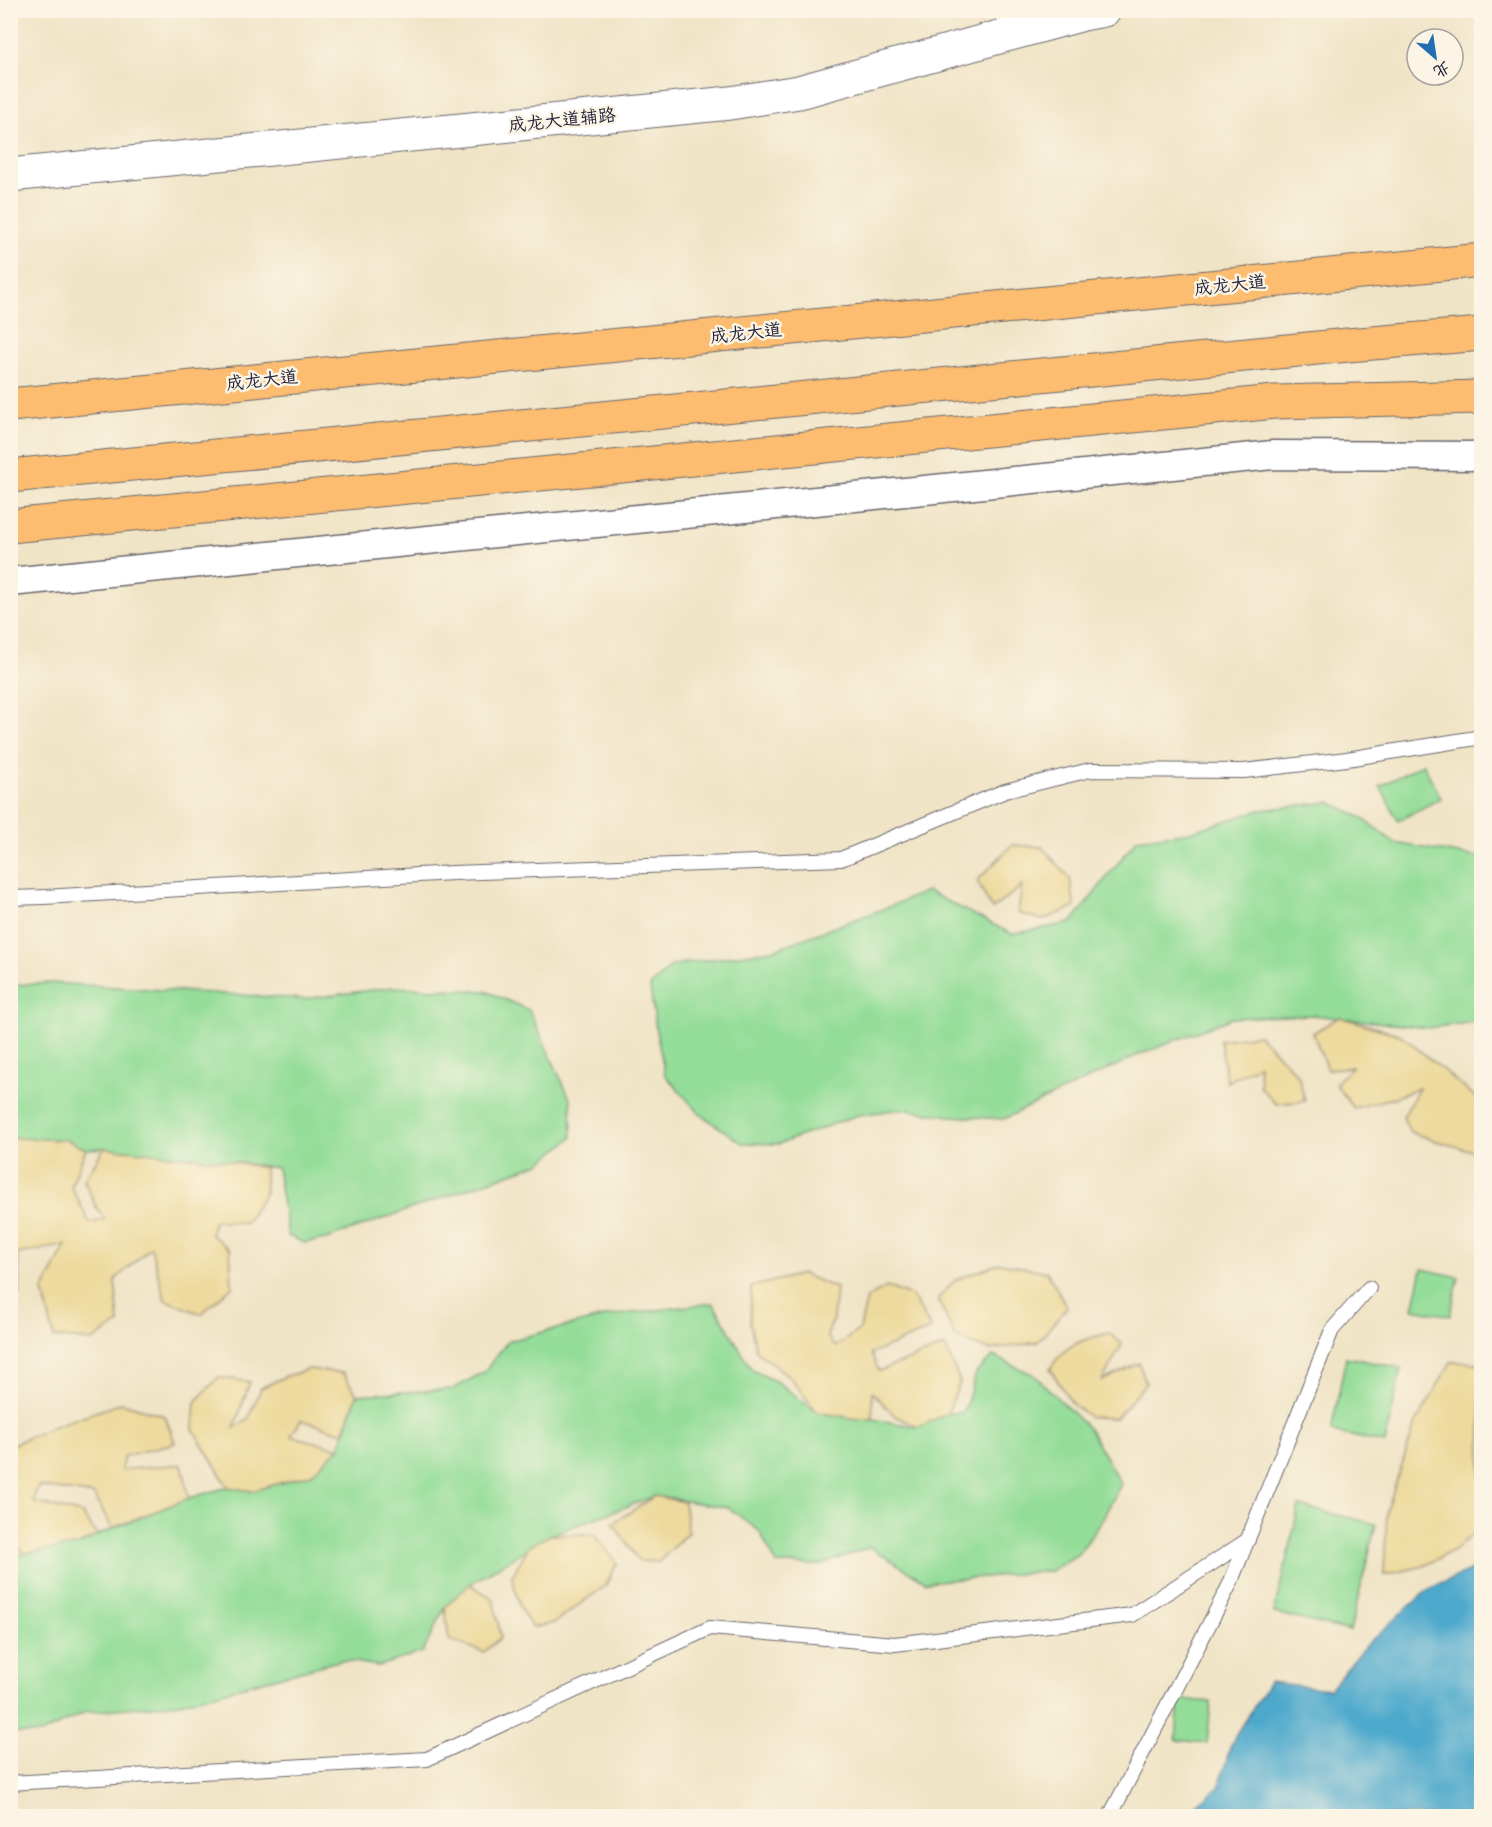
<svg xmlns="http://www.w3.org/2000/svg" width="1492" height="1827" font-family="Pangolin,'LXGW WenKai TC',sans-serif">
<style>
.green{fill:#94dd99;stroke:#5b806a;stroke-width:1.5}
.sand{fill:#eeda9e;stroke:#887e6c;stroke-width:1.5}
.water{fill:#4ea9cc;stroke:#386684;stroke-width:1.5}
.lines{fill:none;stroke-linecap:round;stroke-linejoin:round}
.service-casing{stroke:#6a666c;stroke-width:16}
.minor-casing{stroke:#6a666c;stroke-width:31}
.tertiary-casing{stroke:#6a666c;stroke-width:35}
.trunk-casing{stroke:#6a666c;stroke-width:35}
.service{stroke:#fff;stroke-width:14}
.minor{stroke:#fff;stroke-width:28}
.tertiary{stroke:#fff;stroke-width:33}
.trunk{stroke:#fcbd6f;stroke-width:33}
.labels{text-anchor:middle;stroke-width:5;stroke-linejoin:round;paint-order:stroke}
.street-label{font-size:18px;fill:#22223b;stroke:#fcf5e5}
</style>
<rect width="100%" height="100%" fill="#fcf5e5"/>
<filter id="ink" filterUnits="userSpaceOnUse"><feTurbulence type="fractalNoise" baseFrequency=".0167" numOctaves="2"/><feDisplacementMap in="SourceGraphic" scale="12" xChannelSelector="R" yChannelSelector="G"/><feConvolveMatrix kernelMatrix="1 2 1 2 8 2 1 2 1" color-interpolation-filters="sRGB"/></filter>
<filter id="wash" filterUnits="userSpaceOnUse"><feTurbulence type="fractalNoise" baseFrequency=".008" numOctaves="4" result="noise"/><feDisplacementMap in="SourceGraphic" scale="24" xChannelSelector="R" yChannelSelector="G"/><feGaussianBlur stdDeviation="1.35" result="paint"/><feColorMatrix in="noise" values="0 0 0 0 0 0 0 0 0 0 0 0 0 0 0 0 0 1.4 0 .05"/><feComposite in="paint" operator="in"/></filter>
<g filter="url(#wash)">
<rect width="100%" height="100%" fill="#f0e4c6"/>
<!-- green -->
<path class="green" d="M1423 764 1441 798 1398 821 1380 786Z
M1330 802 1362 818 1395 843 1481 858V1021L1428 1028 1312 1015 1232 1018 1136 1056 1004 1119 950 1116 901 1109 858 1115 779 1144 742 1143 700 1114 665 1075 656 1031 650 986 673 965 773 950 883 909 927 891 1012 934 1071 923 1137 839 1190 832 1260 810Z
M52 983 304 999 393 987 486 991 529 1010 571 1101 572 1138 540 1163 326 1239 304 1243 288 1236 277 1168 228 1161 104 1148 86 1149 67 1140 11 1138V985Z
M1422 1269 1459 1277 1450 1316 1413 1309Z
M713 1303 752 1370 777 1382 817 1412 858 1419H873L917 1427 947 1414 964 1412 976 1373 993 1356 1034 1375 1089 1429 1121 1484 1098 1527 1078 1554 1051 1571 926 1582 870 1547 821 1565 777 1564 759 1531 729 1508 655 1496 550 1535 470 1584 445 1607 423 1652 378 1666 342 1660 180 1703 85 1712 41 1734 11 1733V1558L26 1553 79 1545 97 1535 189 1498 228 1487 252 1491 311 1474 339 1448 357 1395 453 1389 484 1372 508 1341 608 1316Z
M1346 1357 1401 1368 1385 1443 1331 1432Z
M1299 1506 1376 1524 1350 1631 1274 1613Z
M1179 1699 1211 1702 1207 1743 1176 1740Z"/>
<!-- sand -->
<path class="sand" d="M1012 845 1042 847 1070 878 1075 907 1042 920 1018 913 1022 886 992 909 977 881Z
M1339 1017 1401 1035 1480 1101 1481 1141 1473 1151 1433 1140 1410 1132 1403 1117 1419 1088 1396 1097 1354 1108 1335 1084 1352 1067 1327 1069 1313 1033Z
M1259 1035 1298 1075 1305 1101 1276 1104 1260 1087 1259 1065 1227 1082 1220 1040Z
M11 1138 67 1140 86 1149 71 1186 90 1223 105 1219 96 1207 84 1180 104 1148 228 1161 265 1168V1193L246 1223 214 1221 211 1234 230 1250 232 1287 201 1314 165 1300 151 1247 115 1280 119 1323 92 1341 54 1337 43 1291 66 1245 17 1254 20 1293 11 1298Z
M1000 1263 1047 1272 1067 1307 1038 1342 989 1350 955 1337 938 1299 955 1280Z
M802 1274 836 1288 833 1319 827 1336 835 1347 860 1329 867 1298 887 1287 912 1296 931 1329 871 1354 879 1371 945 1346 960 1382 947 1414 918 1427 895 1416 872 1392 873 1419H858L817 1412 790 1377 756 1351 750 1323 751 1287Z
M1109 1333 1122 1344 1102 1381 1139 1363 1146 1383 1116 1418 1090 1417 1073 1405 1050 1369C1067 1342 1080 1341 1109 1333Z
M1451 1362 1481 1363V1527L1456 1549 1424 1566 1384 1575 1387 1510 1415 1425Z
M309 1369 343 1373 357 1395 343 1433 301 1420 291 1436 339 1448 311 1474 252 1491 228 1487 193 1429 195 1402 219 1377 250 1382 234 1428 248 1419 261 1388 284 1377Z
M122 1403 165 1416 175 1443 124 1456 121 1470 182 1464 189 1498 112 1528 94 1495 38 1486 33 1502 82 1514 97 1535 79 1545 26 1553 11 1544V1445L57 1425Z
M655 1496 684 1502 688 1532 659 1562 639 1561 613 1523Z
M593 1534 617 1563 606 1585 554 1623 532 1628 520 1608 512 1576 529 1546 550 1535Z
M470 1584 493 1599 501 1637 484 1652 449 1640 445 1607Z"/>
<!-- water -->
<path class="water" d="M1481 1566V1816H1183L1219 1787 1231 1744 1269 1682 1330 1689 1367 1644 1429 1589Z"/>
</g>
<g filter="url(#ink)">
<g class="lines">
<!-- service casing -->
<g class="service-casing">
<path id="service" d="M10 898 44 897 453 873 841 859 1005 791 1090 770 1244 771 1347 759 1482 737
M10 1783 427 1759 710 1628 895 1644 1132 1615 1248 1540
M1110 1816 1229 1586 1332 1330 1369 1288"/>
</g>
<!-- minor casing -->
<g class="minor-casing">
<path id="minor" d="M10 582 1273 455 1482 456"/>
</g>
<!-- tertiary casing -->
<g class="tertiary-casing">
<path id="tertiary" d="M10 175 730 103 799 92 1083 14 1104 10"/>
</g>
<!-- trunk casing -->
<g class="trunk-casing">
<path id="trunk" d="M10 405 1482 260
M10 476 1348 345 1482 334
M10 526 1275 402 1482 397"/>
</g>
<!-- service -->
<use href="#service" class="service"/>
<!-- minor -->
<use href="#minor" class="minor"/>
<!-- tertiary -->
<use href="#tertiary" class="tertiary"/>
<!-- trunk -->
<use href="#trunk" class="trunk"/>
</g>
</g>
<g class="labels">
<!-- street labels -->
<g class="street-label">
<text transform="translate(562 120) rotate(-6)" y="6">成龙大道辅路</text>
<text transform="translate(1230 285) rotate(-6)" y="6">成龙大道</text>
<text transform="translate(746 333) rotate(-6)" y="6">成龙大道</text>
<text transform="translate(262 380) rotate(-6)" y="6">成龙大道</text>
</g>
</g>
<!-- margin -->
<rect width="1492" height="1827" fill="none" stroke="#fcf5e5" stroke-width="36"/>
<!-- north arrow -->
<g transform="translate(1435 57) rotate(151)"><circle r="28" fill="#fcf5e5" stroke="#a5a1a1" stroke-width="1.5"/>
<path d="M0-4.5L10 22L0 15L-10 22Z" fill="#1f6fb2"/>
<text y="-9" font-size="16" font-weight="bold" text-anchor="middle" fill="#22223b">北</text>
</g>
</svg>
